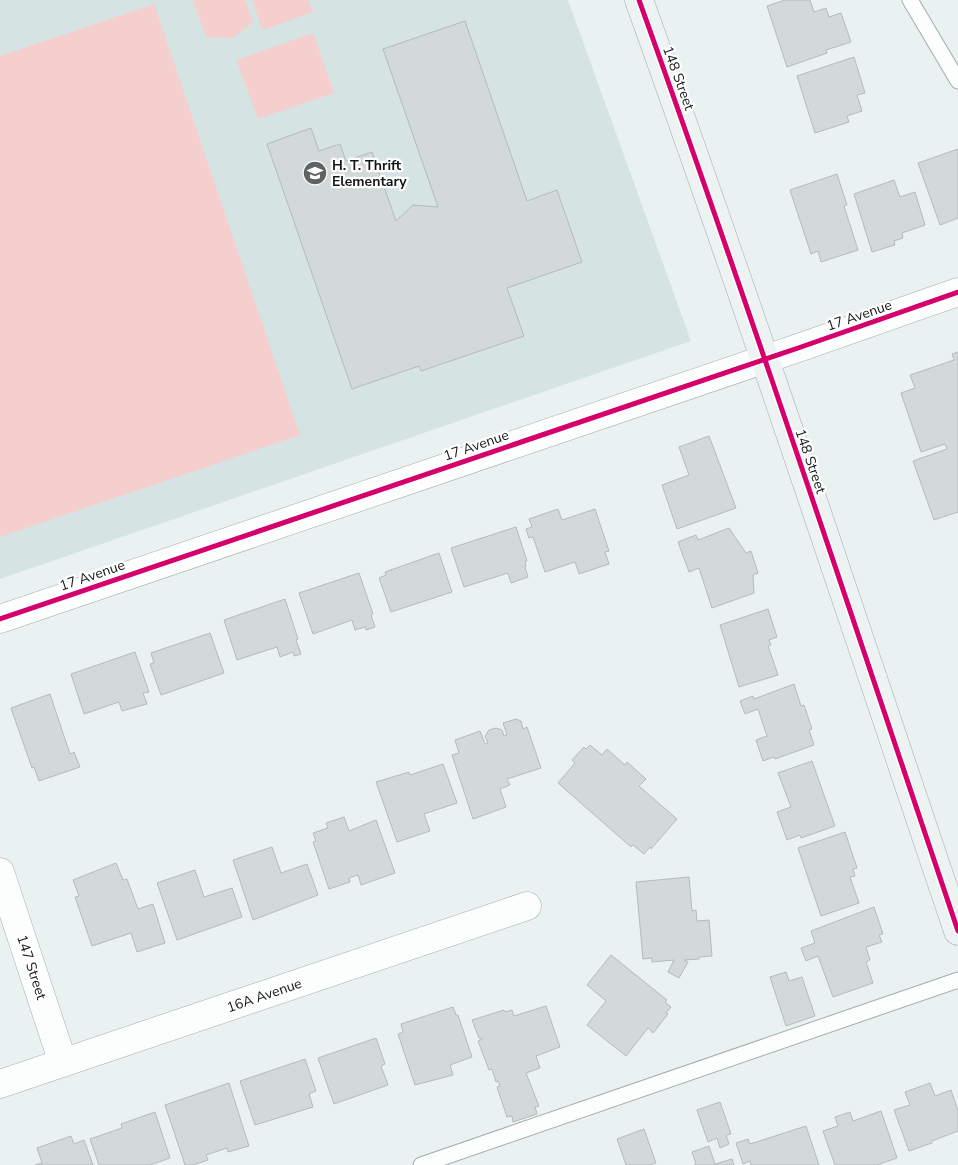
<svg xmlns="http://www.w3.org/2000/svg" width="958" height="1165" font-family="'Nunito Sans',sans-serif">
<style>
.built{fill:#d5e4e2}
.green{fill:#f4cfce}
.building{fill:#d3d9d9;stroke:#b5baba}
.lines{fill:none;stroke-linecap:round;stroke-linejoin:round}
.lane-casing{stroke:#a5acab;stroke-width:17}
.street-casing{stroke:#a5acab;stroke-width:29}
.secondary-casing{stroke:#a5acab;stroke-width:29}
.lane{stroke:#fcfdfd;stroke-width:15}
.street{stroke:#fcfdfd;stroke-width:28}
.secondary{stroke:#edf2f2;stroke-width:28}
.cycleway-casing{stroke:#fff;stroke-width:8}
.cycleway{stroke:#d6006c;stroke-width:5}
.labels{text-anchor:middle;stroke-width:4.5;stroke-linejoin:round;paint-order:stroke}
.street-label{font-size:14px;fill:#121716;stroke:#fff}
.poi-label{font-size:14px;font-weight:bold;fill:#121716;stroke:#fff;text-anchor:start}
</style>
<rect width="100%" height="100%" fill="#eaf2f1"/>
<!-- built -->
<path class="built" d="M0 0H568L691 341 0 579Z"/>
<!-- green -->
<path class="green" d="M194 0H245L253 22 233 38 206 37 193 1Z
M252 0H308L313 12 263 30Z
M154 4 300 435 0 537V56Z
M313 33 334 93 258 119 236 60Z"/>
<!-- building -->
<path class="building" d="M785 0H810L814 12 826 8 829 17 841 13 851 42 826 50 827 53 787 67 767 6Z
M465 21 527 201 557 190 582 262 507 288 524 336 421 371 419 366 352 389 267 144 311 128 319 151 340 144 346 161 372 152 396 221 413 205 438 207 383 49Z
M854 57 865 93 857 95 862 111 847 116 849 122 815 133 797 76Z
M958 149V218L940 225 918 163Z
M837 174 847 205 844 206 858 250 821 262 818 251 811 254 790 190Z
M894 180 900 197 915 192 925 225 902 233 903 238 894 241 895 245 872 252 854 194Z
M958 352V512L934 520 913 461 947 449 945 444 921 452 901 393 915 388 910 375 954 360 952 354Z
M709 436 736 508 677 529 662 485 689 475 679 447Z
M558 509 562 520 595 509 609 551 605 552 609 564 579 574 575 562 545 572 533 537 529 538 526 529 532 527 529 519Z
M516 527 527 561 525 562 526 566 525 567 528 577 511 583 508 573 464 587 451 548Z
M729 528 746 553 751 551 758 573 753 575 754 593 712 608 699 568 689 572 678 542 696 535 698 540Z
M439 553 452 592 391 612 379 578 386 575 385 572Z
M359 573 373 614 371 615 375 627 366 630 365 627 355 630 352 620 313 634 299 593Z
M285 599 298 639 296 640 301 654 294 656 293 652 280 657 277 647 237 660 224 620Z
M768 609 777 637 769 640 771 645 768 646 778 675 739 687 720 625Z
M210 633 224 673 161 695 150 664 154 663 151 653Z
M135 652 149 692 143 693 147 704 122 711 119 702 84 714 71 674Z
M794 684 801 706 804 705 812 729 809 730 814 745 775 759 774 757 763 761 756 740 767 736 758 709 745 714 740 701 753 696 754 699Z
M50 694 70 754 74 752 80 767 39 781 34 767 32 768 11 708Z
M516 719 521 721 523 729 527 727 541 768 507 779 510 785 500 789 506 807 473 819 452 755 459 753 455 740 480 731 485 744 488 743 485 736 489 730 496 728 502 730 504 736 507 735 503 723Z
M590 745 602 755 607 749 625 765 627 762 646 779 639 786 677 819 651 849 650 847 644 854 633 845 631 847 558 783 575 763 572 760 584 747 586 749Z
M812 761 835 826 801 838 800 835 787 840 777 812 791 807 778 773Z
M443 764 457 803 424 814 430 831 397 842 376 782 409 772 410 775Z
M344 817 349 831 376 820 395 873 361 885 358 875 349 878 350 882 329 889 313 842 316 841 313 833 328 828 326 823Z
M845 832 857 868 853 869 855 876 850 877 859 903 821 916 798 848Z
M272 847 281 873 307 864 318 895 253 920 233 860Z
M116 863 123 880 127 879 138 909 153 904 165 943 137 952 131 933 92 946 75 897 79 896 73 880Z
M195 870 204 897 232 888 242 917 177 940 157 883Z
M689 877 692 911 696 910 697 921 709 920 712 956 699 957V959L684 960 688 962 679 978 668 972 674 960 652 962V958L643 959 636 882Z
M874 907 883 934 879 935 882 942 866 947 870 960 866 962 873 983 833 997 818 956 806 961 801 948 815 943 811 931Z
M611 955 667 1000 665 1002 671 1007 666 1013 668 1014 653 1033 648 1028 626 1056 587 1025 606 1001 587 985Z
M786 972 789 981 802 977 815 1016 786 1026 770 977Z
M546 1006 560 1047 536 1056 540 1068 526 1073 539 1106 535 1107 537 1114 513 1122 512 1116 507 1117 497 1087 500 1086 498 1081 496 1082 492 1069 489 1070 478 1041 482 1039 481 1038H479L472 1020 504 1010 505 1012 512 1010 514 1016Z
M453 1007 456 1015H458L472 1057 450 1065 453 1075 415 1085 398 1034 403 1032 401 1024Z
M376 1038 385 1064 381 1066 388 1085 334 1104 318 1058Z
M305 1059 316 1091 309 1094 313 1107 255 1125 240 1081Z
M229 1083 249 1146 228 1152 227 1148 206 1155 208 1160 193 1165H185L165 1105Z
M930 1083 935 1096 951 1090 958 1111V1131L932 1141V1143L909 1151 894 1110 910 1105 905 1092Z
M720 1102 731 1134 726 1135 729 1144 720 1148 717 1138 708 1142 697 1110Z
M881 1111 897 1158 877 1165H835L823 1131 838 1126 835 1117 850 1112 853 1121Z
M155 1112 170 1158 150 1165H99L90 1139 122 1128 121 1124Z
M806 1126 819 1165H751L750 1161 743 1164 736 1143 748 1139 750 1144Z
M644 1129 656 1163 650 1165H626L617 1139Z
M71 1136 74 1144 84 1140 93 1165H35L42 1163 37 1148Z
M709 1146 715 1164 732 1159 734 1165H694L696 1164 692 1152Z"/>
<g class="lines">
<!-- lane casing -->
<g class="lane-casing">
<path id="lane" d="M910 0 958 81
M421 1165 958 980"/>
</g>
<!-- street casing -->
<g class="street-casing">
<path id="street" d="M0 619 801 347 958 292
M0 872 63 1063
M0 1084 527 906"/>
</g>
<!-- secondary casing -->
<g class="secondary-casing">
<path id="secondary" d="M639 0C750 309 853 620 958 931"/>
</g>
<!-- lane -->
<use href="#lane" class="lane"/>
<!-- street -->
<use href="#street" class="street"/>
<!-- secondary -->
<use href="#secondary" class="secondary"/>
<!-- cycleway casing -->
<g class="cycleway-casing">
<path id="cycleway" d="M639 0C750 309 853 620 958 931
M0 619 801 347 958 292"/>
</g>
<!-- cycleway -->
<use href="#cycleway" class="cycleway"/>
</g>
<!-- icons -->
<defs>
<g id="school-disc" transform="scale(1.25)"><circle r="9.5" fill="#5e6463" stroke="#fff"/><path d="M0-5L7-2L0 1L-7-2ZM-4 1L0 2.5L4 1V4Q0 6-4 4Z" fill="#fff"/></g>
</defs>
<g fill-rule="evenodd">
<use href="#school-disc" x="315" y="173"/>
</g>
<g class="labels">
<!-- street labels -->
<g class="street-label">
<text transform="translate(679 78) rotate(70)" y="5">148 Street</text>
<text transform="translate(859 315) rotate(-19)" y="5">17 Avenue</text>
<text transform="translate(476 445) rotate(-19)" y="5">17 Avenue</text>
<text transform="translate(811 461) rotate(71)" y="5">148 Street</text>
<text transform="translate(92 575) rotate(-19)" y="5">17 Avenue</text>
<text transform="translate(32 967) rotate(72)" y="5">147 Street</text>
<text transform="translate(264 995) rotate(-19)" y="5">16A Avenue</text>
</g>
<!-- poi labels -->
<g class="poi-label">
<text x="332" y="170">H. T. Thrift<tspan x="332" dy="16">Elementary</tspan></text>
</g>
</g>
</svg>
